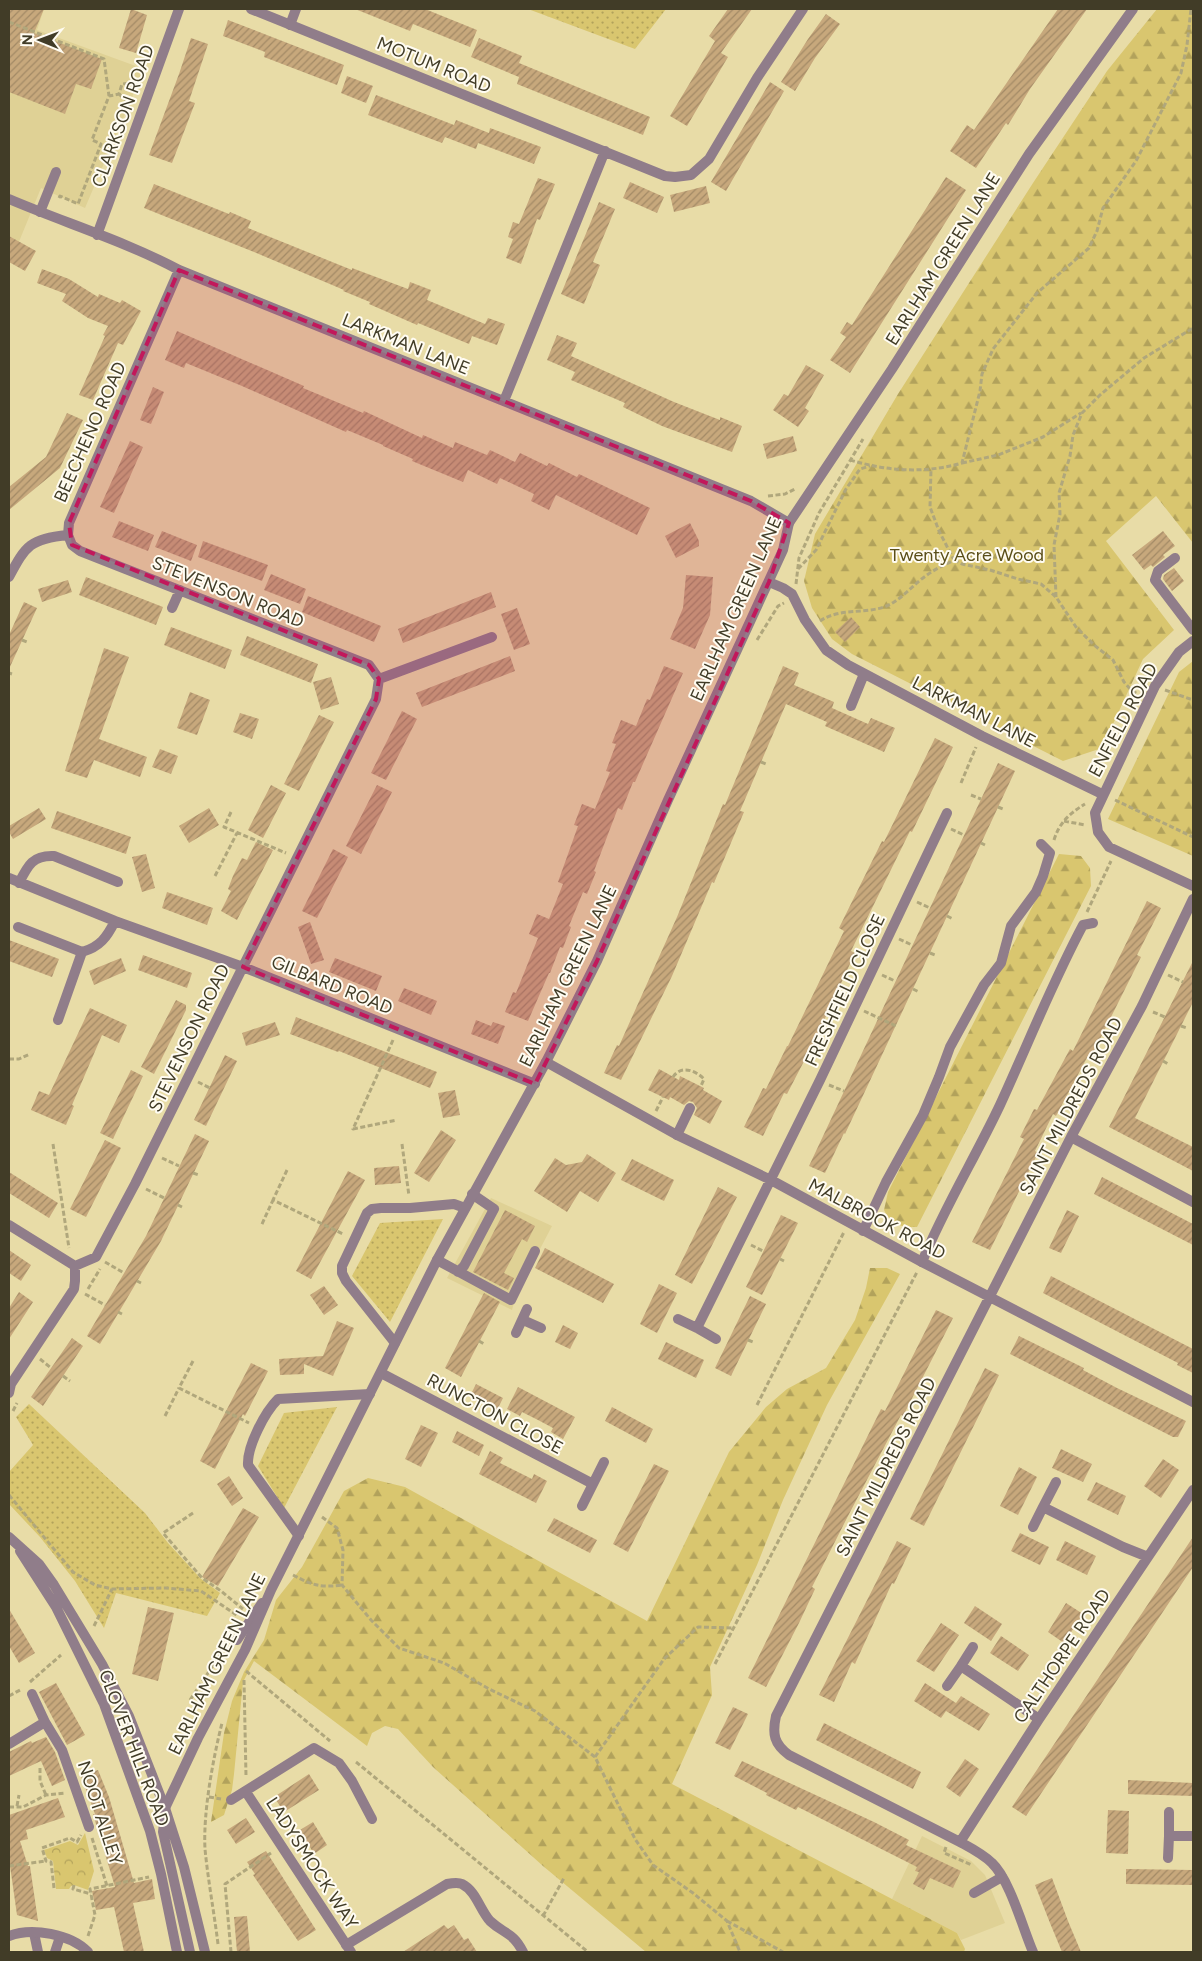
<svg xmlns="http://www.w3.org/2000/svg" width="1202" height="1961" font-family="Figtree,sans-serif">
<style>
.built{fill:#dfd195}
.grass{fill:url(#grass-dots)}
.forest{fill:url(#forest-firs)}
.park{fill:url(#park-crowns)}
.building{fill:url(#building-hatch)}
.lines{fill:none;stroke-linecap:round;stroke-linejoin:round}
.path{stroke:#b0a77c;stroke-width:3;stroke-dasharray:5 2.5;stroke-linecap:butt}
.service{stroke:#907d8a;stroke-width:10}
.minor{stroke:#907d8a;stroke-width:10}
.tertiary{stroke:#907d8a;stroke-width:10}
.marked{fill:#c2185b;fill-opacity:0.2;stroke:#c2185b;stroke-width:4;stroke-dasharray:10 6;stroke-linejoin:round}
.labels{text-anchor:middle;stroke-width:4;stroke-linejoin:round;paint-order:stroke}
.street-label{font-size:18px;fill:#413c27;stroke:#fffcf2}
.park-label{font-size:18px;fill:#5a4e18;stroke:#fffcf2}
</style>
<defs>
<pattern id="grass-dots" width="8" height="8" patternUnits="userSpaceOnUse" patternTransform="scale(1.25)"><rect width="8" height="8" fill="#d9c66f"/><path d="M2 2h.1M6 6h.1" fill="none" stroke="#b2a25b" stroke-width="1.8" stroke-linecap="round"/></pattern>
<pattern id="forest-firs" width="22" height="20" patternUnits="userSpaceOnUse" patternTransform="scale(1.25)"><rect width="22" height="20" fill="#d9c66f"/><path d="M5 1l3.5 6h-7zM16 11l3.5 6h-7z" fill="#b2a25b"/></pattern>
<pattern id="park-crowns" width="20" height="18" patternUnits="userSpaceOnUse" patternTransform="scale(1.25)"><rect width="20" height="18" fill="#d9c66f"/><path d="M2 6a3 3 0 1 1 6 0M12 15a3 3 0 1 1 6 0" fill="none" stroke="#b2a25b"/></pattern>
<pattern id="building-hatch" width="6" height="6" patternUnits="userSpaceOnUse" patternTransform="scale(1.25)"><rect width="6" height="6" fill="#c7a87c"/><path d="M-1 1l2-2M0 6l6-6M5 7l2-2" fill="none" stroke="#a38a66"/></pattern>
</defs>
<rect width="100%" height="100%" fill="#e8dca7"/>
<!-- built -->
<path class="built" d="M9 9H44L37 30 144 69 85 208 41 188 9 266Z
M491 1198 552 1226 516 1295 512 1310 447 1278Z
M922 1836 971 1861 985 1875 1005 1923 961 1940 957 1933 892 1899Z"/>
<!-- grass -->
<path class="grass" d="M528 9H666L635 49Z
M443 1219 390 1322 352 1276 380 1223Z
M29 1404 145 1513 168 1543 200 1578 220 1593 207 1616 116 1593 104 1628 75 1581 40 1537 9 1504V1472L33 1445 16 1417Z
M337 1407 284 1508 258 1466 284 1413Z"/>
<!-- forest -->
<path class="forest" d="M1157 9H1193V543L1156 496 1106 541 1174 630 1143 659 1102 748 1063 761 852 654 832 639 812 608 804 581 815 534 898 394 1033 183 1107 71Z
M1193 661V856L1108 819 1179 672Z
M1059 854 1081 856 1090 868 1091 886 917 1227H904L889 1220 884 1210 888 1192Z
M870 1268H887L900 1274 827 1405 783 1500 757 1565 710 1667 712 1695 672 1784 957 1933 965 1949 964 1952H646L543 1866 433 1767 398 1729 385 1726 372 1733 367 1746 254 1661 243 1682 234 1774 232 1790 224 1815 211 1822 224 1733 232 1701 244 1672 264 1640 276 1600 302 1567 344 1491 368 1478 405 1487 647 1621 729 1452 766 1407 787 1389 826 1368 855 1320 866 1288Z"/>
<!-- park -->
<path class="park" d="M85 1833 94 1871 88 1890 74 1885 71 1886 69 1889H56L53 1861 47 1858 44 1850 70 1841 78 1845Z"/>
<!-- building -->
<path class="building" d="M9 9H44L34 33 102 59 91 89 76 84 65 114 9 92Z
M131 9 147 15 136 53 119 48Z
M355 9H425L477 30 470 47 413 24 410 31Z
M728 9H752L721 53 728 57 687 126 670 116 715 41 709 36Z
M1058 9H1087L1030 89 1008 125 1006 123 976 168 950 151 967 125 974 130Z
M826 14 840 24 815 58 795 91 781 82 808 39Z
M228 20 344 65 337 85 264 57 265 52 223 36Z
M191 38 208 44 189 101 195 103 172 163 149 155 179 74Z
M479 38 522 56 519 63 650 117 643 135 517 84 519 77 471 57Z
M347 76 373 86 366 103 341 93Z
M770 82 784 91 726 191 711 182Z
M376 95 454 125 456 120 489 133 490 128 541 147 534 164 478 143 476 149 445 137 442 143 368 115Z
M946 177 966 190 850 373 830 360 846 337 840 333 847 322 852 325Z
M538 178 555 184 540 220 537 219 521 264 506 258 513 239 508 237 513 222 519 224Z
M630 182 664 197 657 213 623 198Z
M154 184 229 214 230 212 251 221 248 228 352 270V268L408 289 410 282 431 290 427 300 485 324 488 318 505 324 497 345 472 336 469 344 418 323 417 325 369 304 370 302 343 291 344 290 254 252 144 208Z
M706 186 710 203 674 212 670 195Z
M599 202 615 209 593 262 600 265 584 304 561 294Z
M9 236 36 251 25 271 9 262Z
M42 269 69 279 98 297 99 294 120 303 122 300 141 311 123 345 118 343 93 400 79 395 105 336 103 335 108 326 88 318 62 301 66 294 37 283Z
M177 331 304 386 303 388 363 413 364 411 422 438 423 435 453 448 455 442 487 455 490 450 515 462 520 453 547 466 549 463 577 477 579 474 650 508 637 535 556 495 549 510 531 501 534 494 500 478 497 484 468 470 463 482 412 461 413 459 383 446V445L347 430 346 432 242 386 186 363 184 368 165 360Z
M557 335 577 343 571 356 674 402 720 420V417L742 426 732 452 662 426 623 407 625 403 571 380 575 372 547 360Z
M806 365 824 375 805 408 809 411 798 427 773 410 784 394 788 396Z
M153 387 164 392 151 424 140 420Z
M67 413 83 420 60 468 9 510V487L46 457Z
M793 436 797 451 767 459 763 444Z
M130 441 143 447 114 513 100 507Z
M119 521 154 535 148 551 112 537Z
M690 523 699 541V546L676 558 665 536Z
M162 531 197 545 191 561 155 547Z
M1163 531 1175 546 1163 555 1165 557 1153 567 1151 565 1144 570 1132 555Z
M203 541 268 565 262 581 198 557Z
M1174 568 1184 581 1172 591 1163 579 1164 575Z
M271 574 306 589 300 604 264 590Z
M686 575 713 577 710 615 695 649 670 639 683 608Z
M86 577 163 607 156 625 79 595Z
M68 580 72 592 42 602 38 589Z
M491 592 496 607 403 643 398 629Z
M308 596 381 626 374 642 302 612Z
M24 602 37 608 9 669V635Z
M517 608 530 644 514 650 501 614Z
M851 617 860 627 845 642 835 632Z
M171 627 232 650 225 669 164 645Z
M247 636 318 664 311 683 240 655Z
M104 648 129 657 99 739 147 757 140 777 94 760 87 778 65 771Z
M510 656 515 671 422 707 416 693Z
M664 666 683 673 635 782H633L622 810 618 808 594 871 596 872 587 894 583 892 569 926 571 927 563 948 560 947 550 973H549L528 1021 505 1012 513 992 516 993 538 938 529 934 537 914 549 919 563 884 558 882 578 826 574 825 582 804 595 809 610 772 606 771 616 744 612 743 621 720 636 726 647 699 650 700Z
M783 666 799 673 794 685 834 702 832 708 868 724 871 718 895 728 884 752 825 726 827 722 786 704 740 811 744 812 714 883 712 882 672 976 621 1080 604 1073 617 1045 619 1046 677 917 723 804 725 805Z
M331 677 339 704 321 710 313 682Z
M190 692 210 700 197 735 177 728Z
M402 711 417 719 386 780 371 773Z
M240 713 259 719 252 739 233 732Z
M319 715 334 722 299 791 284 784Z
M935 738 953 747 912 832 910 831 851 951 855 953 815 1040 787 1094 784 1093 763 1136 744 1127 763 1088 766 1089 787 1046H788L844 931 839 928 882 841 884 842Z
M160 749 178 756 171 774 152 767Z
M998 763 1015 771 845 1134 844 1133 825 1173 809 1166Z
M271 785 286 793 263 838 248 830Z
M377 785 392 792 361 854 346 846Z
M39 808 46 819 13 839 9 832V826Z
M209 808 219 825 189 843 179 826Z
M57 811 131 837 126 854 51 828Z
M256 842 273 850 237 920 221 911 231 891 228 889 233 876 242 858 247 860Z
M333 849 348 857 317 918 302 911Z
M146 854 155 888 142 892 132 857Z
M167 892 213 908 207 925 162 908Z
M1147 901 1161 908 1137 955 1141 957 1093 1053 1090 1052 1056 1116 1053 1114 1035 1151 1038 1153 990 1250 972 1242 1024 1139 1020 1137 1034 1109 1037 1110 1070 1049 1073 1051Z
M310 922 324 960 311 964 298 927Z
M9 940 59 959 52 977 9 961Z
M143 955 192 973 187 988 138 970Z
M121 958 126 971 94 985 89 971Z
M335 958 382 976 376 991 329 972Z
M1193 961V1002L1135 1118 1193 1147V1171L1109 1127Z
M404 988 437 1001 431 1015 398 1001Z
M176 1000 186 1005V1010L154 1074 141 1067Z
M90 1008 127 1025 119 1043 102 1035 72 1105 74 1106 66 1125 31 1110 39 1091 49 1095Z
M296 1017 437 1072 430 1088 339 1051 338 1052 290 1034Z
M476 1020 491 1026 493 1022 505 1026 498 1044 471 1034Z
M275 1022 280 1035 246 1046 242 1033Z
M225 1055 237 1061 206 1126 194 1120Z
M659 1069 679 1080 680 1076 704 1088 703 1090 722 1101 710 1124 694 1115 697 1108 693 1102 689 1101 684 1105 670 1097 669 1100 648 1090Z
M131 1070 143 1076 113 1139 100 1133Z
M455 1090 460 1115 443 1118 438 1093Z
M441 1130 456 1140 429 1182 414 1173Z
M195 1134 209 1141 161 1241 100 1344 87 1336 146 1236Z
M105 1140 121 1148 86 1217 70 1209Z
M587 1154 616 1173 598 1202 580 1191 567 1212 534 1191 555 1158 566 1165 582 1162Z
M632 1159 674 1180 664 1201 621 1180Z
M399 1166 401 1183 375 1185 374 1168Z
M348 1171 365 1180 311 1279 296 1271Z
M9 1172 58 1203 49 1218 9 1193Z
M1102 1177 1193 1224V1245L1094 1194Z
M718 1187 737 1197 692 1284 675 1275Z
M505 1210 535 1226 527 1242 522 1239 504 1273 514 1278 508 1290 473 1272Z
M1067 1210 1079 1216 1061 1253 1049 1248Z
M781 1215 798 1223 762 1295 746 1287Z
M545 1248 614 1284 603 1303 535 1268Z
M9 1250 31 1265 21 1281 9 1273Z
M1051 1276 1193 1349V1373L1177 1365 1178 1363 1043 1293Z
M659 1284 677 1293 657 1333 640 1324Z
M324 1286 338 1305 324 1315 310 1295Z
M19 1292 33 1302 9 1339V1308Z
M484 1293 500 1302 461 1377 445 1368Z
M750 1296 766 1304 731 1376 715 1368Z
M936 1310 953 1318 903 1416 901 1415 848 1516 812 1587 815 1589 799 1623 766 1687 748 1678 881 1409 885 1411Z
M337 1321 354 1328 333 1376 304 1364V1374L280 1375 279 1359 323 1356Z
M563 1325 578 1333 570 1349 555 1342Z
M1019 1336 1084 1368 1083 1370 1117 1388 1186 1421 1178 1437H1173L1010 1354Z
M72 1338 83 1346 43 1406 31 1397Z
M666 1342 704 1360 696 1378 658 1359Z
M251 1363 268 1371 245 1416 243 1414 215 1469 200 1461Z
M985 1368 999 1375 924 1526 910 1519Z
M476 1384 503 1398 497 1410 470 1396Z
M518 1387 575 1417 563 1439 551 1432 553 1428 538 1420 522 1412 520 1416 507 1409Z
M612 1407 653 1429 646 1443 605 1421Z
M421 1425 438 1433 421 1467 405 1459Z
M457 1431 484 1445 479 1456 452 1442Z
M1061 1449 1092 1464 1083 1482 1052 1468Z
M490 1451 503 1458 500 1463 532 1479 534 1474 547 1481 536 1503 479 1474Z
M1163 1459 1179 1470 1161 1498 1144 1486Z
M654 1464 669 1471 628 1552 613 1544Z
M1019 1467 1037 1477 1018 1515 1000 1506Z
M229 1476 243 1498 232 1506 217 1484Z
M1096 1482 1126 1496 1118 1515 1087 1500Z
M243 1508 259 1517 218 1586 202 1577Z
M554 1518 597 1540 590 1553 547 1531Z
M1020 1533 1049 1547 1040 1565 1011 1551Z
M1193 1537V1567L1026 1816 1012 1807Z
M897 1541 911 1548 894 1584 892 1583 855 1664 852 1662 834 1702 819 1695Z
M1065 1541 1096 1556 1087 1575 1056 1560Z
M1066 1603 1083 1614 1064 1643 1048 1632Z
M975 1606 1002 1624 991 1641 964 1623Z
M148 1607 174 1613 158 1681 132 1674Z
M9 1609 35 1653 19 1663 9 1646Z
M941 1623 959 1635 934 1672 916 1661Z
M1001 1636 1029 1655 1018 1671 990 1653Z
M56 1683 85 1735 67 1745 39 1692Z
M925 1683 956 1703 961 1696 990 1714 979 1731 946 1711 941 1718 914 1701Z
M733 1707 748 1714 730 1750 715 1743Z
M824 1723 921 1772 913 1789 816 1740Z
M46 1737 55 1752 65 1780 52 1786 41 1761 9 1776V1752L31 1741 32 1743Z
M965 1759 979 1769 960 1797 946 1787Z
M742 1761 874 1822 909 1840 906 1845 961 1871 953 1888 930 1878 924 1890 913 1884 919 1872 915 1871 917 1867 798 1807 796 1810 766 1795 767 1793 734 1776Z
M98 1770 109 1797 134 1883 152 1879 155 1899 133 1903 144 1952H124L114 1907 96 1910 92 1891 115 1887 93 1814H95L81 1776Z
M309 1774 319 1790 284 1812 274 1797Z
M1128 1780 1193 1783V1796L1128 1794Z
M58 1798 65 1817 26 1830 28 1839 20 1841 28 1866H30L38 1921 17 1915 9 1859V1815Z
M1108 1810 1129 1811 1128 1854 1106 1853Z
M246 1818 255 1832 236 1844 227 1830Z
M313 1822 327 1845 314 1854 300 1830Z
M266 1851 316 1930 298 1941 253 1875 255 1874 247 1862Z
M1126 1869 1193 1870V1885L1126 1884Z
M1052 1878 1068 1921 1081 1952H1062L1050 1923 1035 1885Z
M247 1916 250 1952H237L234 1917Z
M444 1925 448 1929 454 1925 464 1940 468 1938 477 1952H403Z"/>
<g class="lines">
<!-- path -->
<path class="path" d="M9 22 104 59 109 96
M119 94 127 101 129 110
M59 198 60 196 78 204 101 144 92 140 109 96 119 94 122 84 139 82
M850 460C887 471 924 474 962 463L980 391 982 374 993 349 1037 293 1089 248 1097 231 1103 208 1136 161 1181 73 1187 45 1191 9
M962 463 998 455 1043 437 1081 413
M768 496 785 494 795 489
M954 560 962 564 990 570 1018 579 1041 584 1056 597 1076 627 1094 645 1113 660 1124 682 1132 691 1138 694
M798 569 816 550 846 489 860 469 870 466
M796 584 799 558 819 513 863 439
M1056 597 1054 545 1060 514 1059 493 1070 456 1073 435 1082 413 1100 395 1144 358 1193 328
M820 621C839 608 863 614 884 607 901 601 912 585 927 575 935 569 945 565 954 560L939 531 930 507 931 469
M22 640 27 642
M757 640 778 606 784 603
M9 673 12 674
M1165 690 1193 700
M761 762 766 764
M961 783 976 747
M971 795 981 799
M1115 800 1193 837
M998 807 1003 809
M231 812 224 827 286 853
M1064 821 1085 825
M951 829 964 835
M1054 840C1059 823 1070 813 1085 804
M981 843 985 845
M215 876 237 833
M917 902 930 908
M1087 912 1111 861
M947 916 953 919
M899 939 912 945
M930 953 935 955
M882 975 895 981
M1168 975 1183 982
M913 989 919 992
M864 1011 896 1026
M1153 1012 1165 1017
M1181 1026 1187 1028
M393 1040 353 1129 397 1120
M9 1059H19L30 1054
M1163 1061 1168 1064
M673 1077C681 1065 695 1070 704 1079L701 1086
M198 1082 210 1088
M829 1085 844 1091
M656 1111 663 1097
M53 1144 69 1248
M402 1144 409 1196
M162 1158 179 1166
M287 1170 273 1200 343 1234
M193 1173 199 1175
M146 1189 164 1198
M178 1205 182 1207
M262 1224 273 1200
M751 1245 763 1251
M780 1259 784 1261
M105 1262 124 1273
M137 1281 141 1283
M88 1289 100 1269
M85 1294 105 1305
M118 1312 122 1314
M748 1340 753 1342
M479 1341 484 1344
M40 1359 51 1368
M193 1361 179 1388 249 1423
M63 1376 70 1381
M757 1405 844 1232
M13 1411 17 1403
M165 1416 179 1388
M9 1495 73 1572 95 1585 112 1589 166 1588 201 1591 238 1616
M193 1513 163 1533 202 1578 221 1591 243 1609
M322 1517 337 1528 343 1550 342 1585 371 1620 399 1648 444 1663 489 1689 535 1711 595 1757 635 1839 653 1865 693 1893 727 1921 740 1952
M293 1575C312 1585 320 1588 342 1585
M94 1626 112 1589
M715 1664 917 1272
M246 1671 330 1741
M244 1680 246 1776
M30 1682 61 1655
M9 1696 22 1689
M190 1700 226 1646
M595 1757 664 1659 698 1627 733 1628
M356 1762 588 1952
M40 1768V1781L46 1795
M209 1797 221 1799
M17 1806 19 1795
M9 1807H23L46 1795 65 1793
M92 1838 107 1886
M946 1847 944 1853 972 1865
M9 1866 46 1861
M74 1885 73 1889 91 1894
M54 1888 51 1862 46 1861 42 1848 70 1838 77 1842 81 1835
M543 1916 564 1878
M727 1921 783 1952
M88 1936 95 1915 90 1889 149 1877
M218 1944C214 1912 208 1880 205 1849 203 1812 213 1759 222 1723
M231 1952 225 1884 271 1853"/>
<!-- service -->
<path class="service" d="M290 25 296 9
M40 212 56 172
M1175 558 1158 571 1155 580 1193 630
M58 1020 82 952
M677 1135 690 1108
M863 1231 886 1182 923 1115 939 1077 950 1047 984 985 1001 963 1011 926 1036 892 1043 876 1050 853 1041 844
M437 1260 511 1300 535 1251
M922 1262C944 1208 975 1158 1000 1105 1028 1044 1052 983 1083 925L1093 923
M458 1272 464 1266 494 1209 472 1194
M523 1320 541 1328
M516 1333 527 1309
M237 1640 262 1603
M974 1893 1002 1877
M34 1933 38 1952
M346 1945 447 1884C452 1883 458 1882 462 1884 476 1891 480 1910 490 1921 504 1934 513 1932 523 1952
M55 1952 60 1937"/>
<!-- minor -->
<path class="minor" d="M251 9 665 176 675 177 691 175 709 159 757 78 803 9
M9 199C65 223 125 241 179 270L751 501 789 523
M97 235 179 9
M504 401 605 151
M9 577C26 545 30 539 68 535L69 523 179 270
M769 582 783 588 792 594 805 620 826 650 848 665 982 736 1102 794
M172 608 180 590
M1193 641 1179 652 1155 686 1095 813 1098 832 1109 847 1193 886
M379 679 492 637
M851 706 864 674
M9 878 115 921 243 967 535 1084
M19 883C28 865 33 855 54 856L118 882
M18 927 82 952C100 947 107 937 115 921
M546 1062 677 1135 771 1180 922 1262 1193 1402
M1071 1137 1193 1202
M9 1225 75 1266
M678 1319 697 1328 820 1080 947 813
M697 1328 716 1339
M395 1343 346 1281 342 1273V1266L367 1213 372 1209 381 1208H410L454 1204 465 1208
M381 1373 593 1484 604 1462
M9 1393 11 1384 74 1289 75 1281V1266L96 1257 135 1184 376 699 379 679 369 665 80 551 72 545 68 535
M1056 1482 1043 1507 1123 1547 1148 1557
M582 1506 593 1484
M1033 1527 1043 1507
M299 1536 248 1465C247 1446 265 1412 278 1399L370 1394
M9 1537 39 1564 54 1585 102 1664 129 1716 165 1808 184 1867 205 1952
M20 1551 56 1607 104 1704 150 1831 161 1874 177 1952
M961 1666 973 1647
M947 1686 961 1666 1039 1719
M45 1722 62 1750 89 1827
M9 1744 45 1722 32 1694
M246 1792 351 1952
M231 1800 314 1748 339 1763 352 1781 372 1819
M1169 1812V1836H1193
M165 1814 163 1832 190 1952
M960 1842 1039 1719 1193 1490
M1168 1858 1169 1836
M9 1936C32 1927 71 1934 88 1952
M1033 1952C1023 1929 1010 1880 992 1863 983 1854 971 1848 960 1842L789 1755C774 1744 772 1734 776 1716L1071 1137 1142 1006 1193 899"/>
<!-- tertiary -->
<path class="tertiary" d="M165 1808 198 1738 245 1650 271 1590 437 1260 546 1062 597 961 668 800 783 550 789 523 892 369 1029 154 1133 9"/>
</g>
<!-- marked area -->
<path class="marked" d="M179 270 751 501 789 523 769 582 597 961 535 1084 243 967 376 699 379 679 369 665 72 545 69 523Z"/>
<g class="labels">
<!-- street labels -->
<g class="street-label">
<text transform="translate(434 65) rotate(22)" y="6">MOTUM ROAD</text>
<text transform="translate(123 116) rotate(-70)" y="6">CLARKSON ROAD</text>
<text transform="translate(943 259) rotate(-58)" y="6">EARLHAM GREEN LANE</text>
<text transform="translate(406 344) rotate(22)" y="6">LARKMAN LANE</text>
<text transform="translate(90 432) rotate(-66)" y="6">BEECHENO ROAD</text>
<text transform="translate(228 592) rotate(22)" y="6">STEVENSON ROAD</text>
<text transform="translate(736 609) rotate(-66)" y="6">EARLHAM GREEN LANE</text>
<text transform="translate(974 712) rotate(27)" y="6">LARKMAN LANE</text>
<text transform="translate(1123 720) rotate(-62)" y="6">ENFIELD ROAD</text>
<text transform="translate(568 976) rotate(-64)" y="6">EARLHAM GREEN LANE</text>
<text transform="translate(332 985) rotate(22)" y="6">GILBARD ROAD</text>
<text transform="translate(845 990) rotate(-65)" y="6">FRESHFIELD CLOSE</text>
<text transform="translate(189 1038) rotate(-64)" y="6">STEVENSON ROAD</text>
<text transform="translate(1071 1106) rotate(-62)" y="6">SAINT MILDREDS ROAD</text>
<text transform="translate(877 1219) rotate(28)" y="6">MALBROOK ROAD</text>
<text transform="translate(495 1414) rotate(28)" y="6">RUNCTON CLOSE</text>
<text transform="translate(886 1467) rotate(-63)" y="6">SAINT MILDREDS ROAD</text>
<text transform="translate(1062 1656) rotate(-56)" y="6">CALTHORPE ROAD</text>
<text transform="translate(217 1664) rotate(-64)" y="6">EARLHAM GREEN LANE</text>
<text transform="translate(134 1748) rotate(69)" y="6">CLOVER HILL ROAD</text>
<text transform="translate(100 1813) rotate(72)" y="6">NOOT ALLEY</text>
<text transform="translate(312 1863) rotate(57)" y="6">LADYSMOCK WAY</text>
</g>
<!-- park labels -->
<g class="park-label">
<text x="967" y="561">Twenty Acre Wood</text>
</g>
</g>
<!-- border -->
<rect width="1202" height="1961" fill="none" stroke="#413c27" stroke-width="20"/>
<!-- north arrow -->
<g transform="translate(40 40) rotate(271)" stroke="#fffcf2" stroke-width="4" paint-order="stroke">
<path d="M0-4L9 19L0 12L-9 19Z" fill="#413c27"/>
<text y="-8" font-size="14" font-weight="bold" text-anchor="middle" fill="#413c27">N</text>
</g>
</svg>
